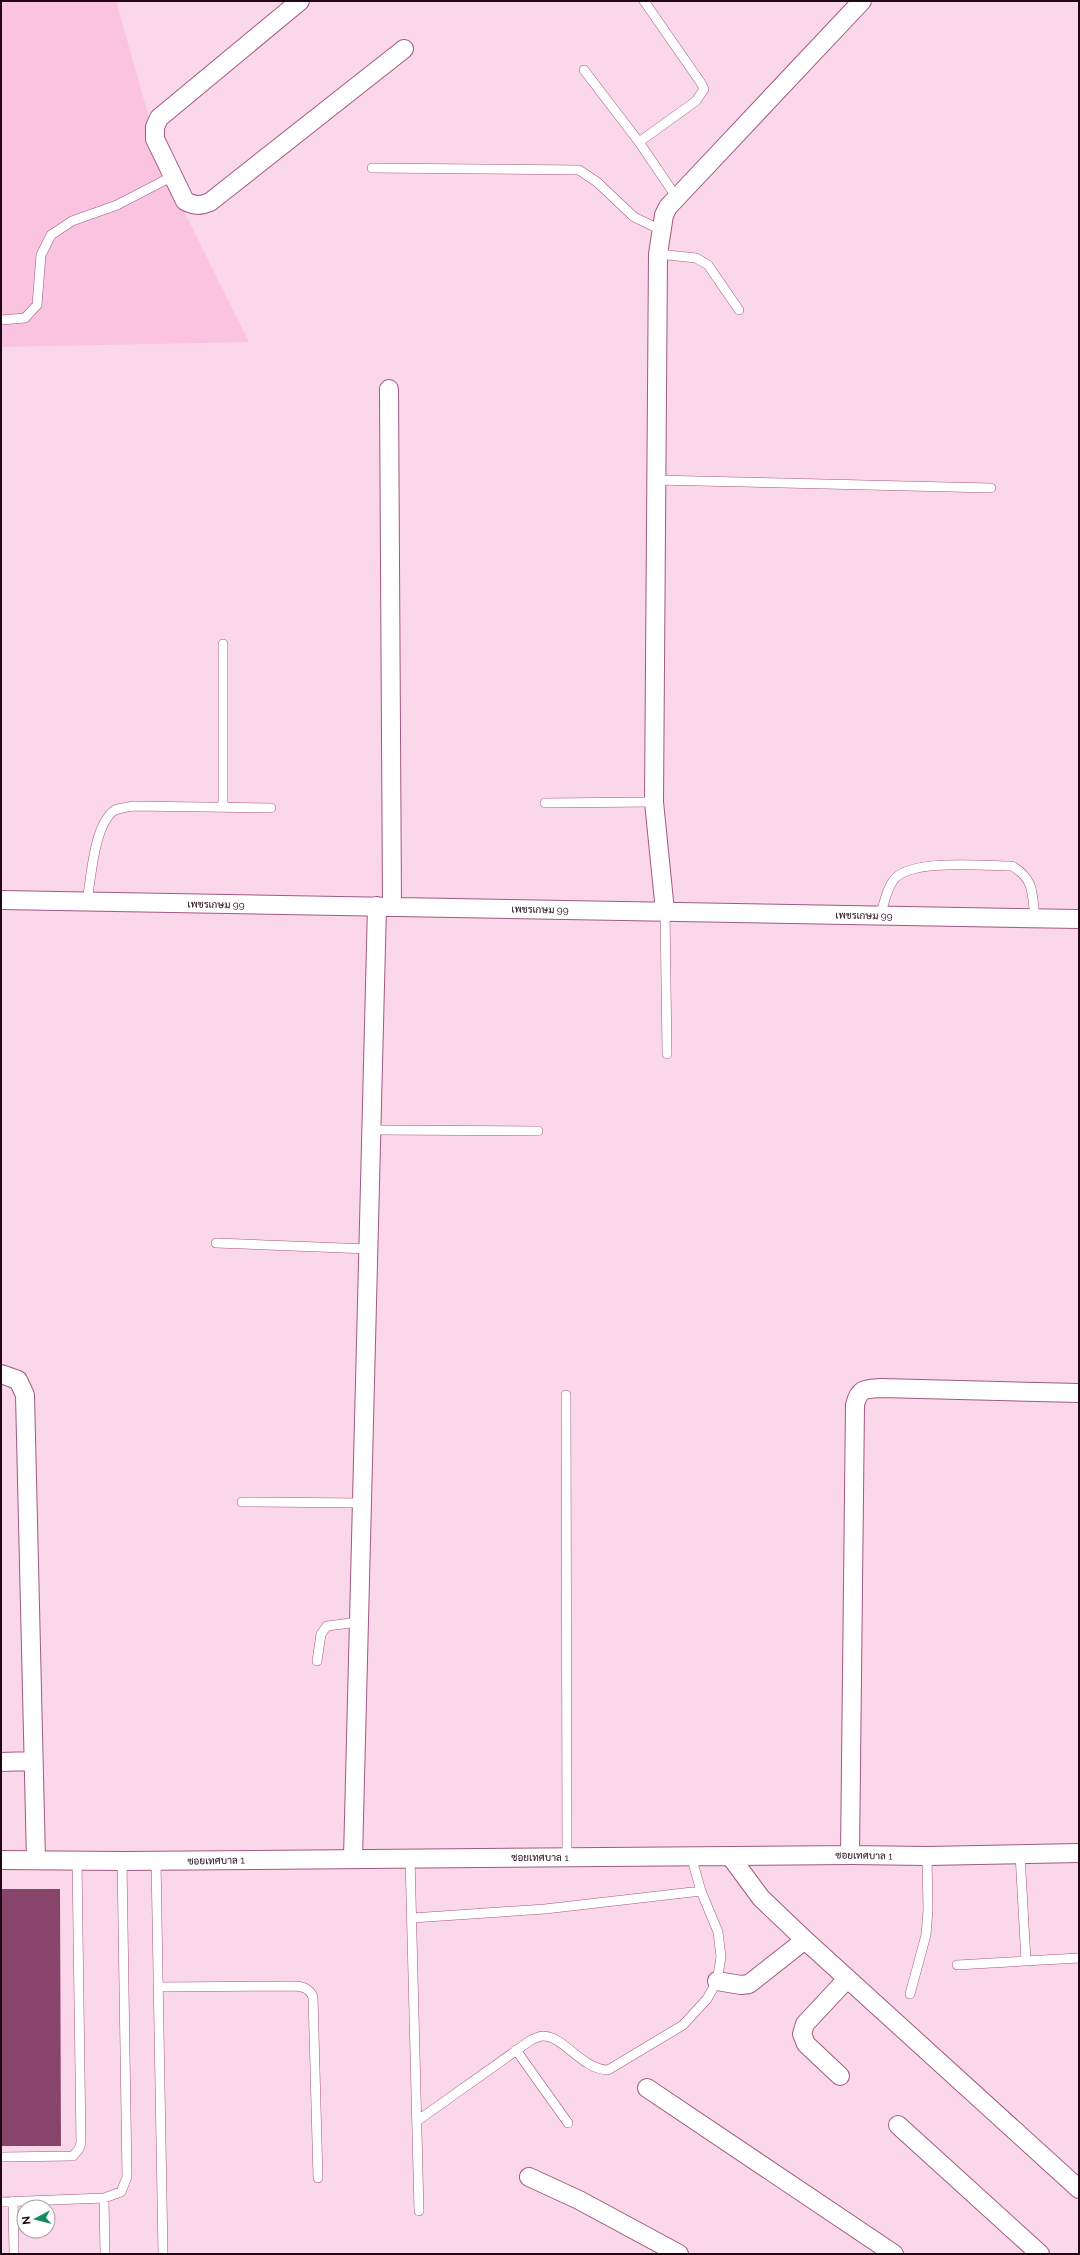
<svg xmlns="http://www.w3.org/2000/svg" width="1080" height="2255" font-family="Raleway,Sarabun,sans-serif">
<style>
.built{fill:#fac3e0}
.building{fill:#89446b}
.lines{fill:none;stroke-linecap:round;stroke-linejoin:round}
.lane-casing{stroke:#a25882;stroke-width:10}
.street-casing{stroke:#a25882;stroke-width:20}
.lane{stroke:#fff;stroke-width:9}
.street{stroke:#fff;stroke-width:18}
.labels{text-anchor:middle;stroke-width:4;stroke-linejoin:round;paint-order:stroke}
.street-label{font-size:10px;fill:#200515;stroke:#fff}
</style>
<rect width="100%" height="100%" fill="#fad8e9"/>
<!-- built -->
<path class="built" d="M1 1H116L164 171 249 342 1 347Z"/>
<!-- building -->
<path class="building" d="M1 1889H60L61 2146H1Z"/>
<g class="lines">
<!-- lane casing -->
<g class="lane-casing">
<path id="lane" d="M584 70 639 142 677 198
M639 142 696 101 704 89 701 83 644 1
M372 168 579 170 597 182 634 217 661 230
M658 254 696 258 708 265 739 310
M1 320 25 318 37 305 41 255 51 235 72 221 117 205 173 176
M655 480 991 488
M545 803 654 802
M223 807V644
M87 901C91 879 94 823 115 810 120 808 128 807 134 806L271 808
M665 911 667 1054
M880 916C884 905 886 890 893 881 907 858 986 866 1012 866 1035 879 1032 895 1035 918
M372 1130 538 1131
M216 1243 368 1249
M566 1395 567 1857
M242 1502 362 1503
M317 1661 321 1634 327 1626 359 1622
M1020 1854 1026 1961
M410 1857 419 2211
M156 1861 163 2254
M412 1918 545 1909 701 1891
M957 1965 1079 1958
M158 1987 296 1986C304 1987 310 1989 313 1997L318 2178
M910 1994 926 1935 928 1910 927 1856
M516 2050 568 2123
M417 2121 531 2040C534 2039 539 2036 543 2036 564 2036 581 2069 608 2070L683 2025 707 1999 717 1981 721 1957 718 1932 701 1891 691 1856
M1 2157 73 2156 79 2149 81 2143 77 1860
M104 2198 121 2192 127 2177 122 1861
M13 2201 14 2254
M1 2202 104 2198 105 2254"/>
</g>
<!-- street casing -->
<g class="street-casing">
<path id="street" d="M300 1 159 118 155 127V139L185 201C195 206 200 206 210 202L404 49
M389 389 392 907
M1 900 1079 919
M665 911 654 802 658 254 664 215 668 207 862 1
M1 1374 18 1380 25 1395 36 1860
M1 1762 33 1761
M850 1855 855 1405C859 1388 865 1389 881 1388L1079 1393
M730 1856 761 1898 805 1940 1079 2189
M353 1858 377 906
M1 1860 122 1861 850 1855 927 1856 1079 1853
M717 1981 741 1985 749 1984 805 1940
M840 2076 806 2044 802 2034 805 2024 847 1979
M647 2088 894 2254
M898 2125 1040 2254
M529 2177 579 2200 679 2254"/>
</g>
<!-- lane -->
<use href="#lane" class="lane"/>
<!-- street -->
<use href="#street" class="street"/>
</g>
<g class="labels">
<!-- street labels -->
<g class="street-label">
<text transform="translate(216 904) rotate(1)" y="4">เพชรเกษม 99</text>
<text transform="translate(540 909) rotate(1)" y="4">เพชรเกษม 99</text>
<text transform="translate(864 915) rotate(1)" y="4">เพชรเกษม 99</text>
<text transform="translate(864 1855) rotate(1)" y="4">ซอยเทศบาล 1</text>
<text x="540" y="1861">ซอยเทศบาล 1</text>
<text transform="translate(216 1860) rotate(-1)" y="4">ซอยเทศบาล 1</text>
</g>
</g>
<!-- border -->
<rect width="1080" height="2255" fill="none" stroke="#200515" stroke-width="4"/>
<!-- north arrow -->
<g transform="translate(36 2219) rotate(263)"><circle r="19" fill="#ffffff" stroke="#a69ba1"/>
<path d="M0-3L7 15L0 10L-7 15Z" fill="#198765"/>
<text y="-6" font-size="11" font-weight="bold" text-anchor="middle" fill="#200515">N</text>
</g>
</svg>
